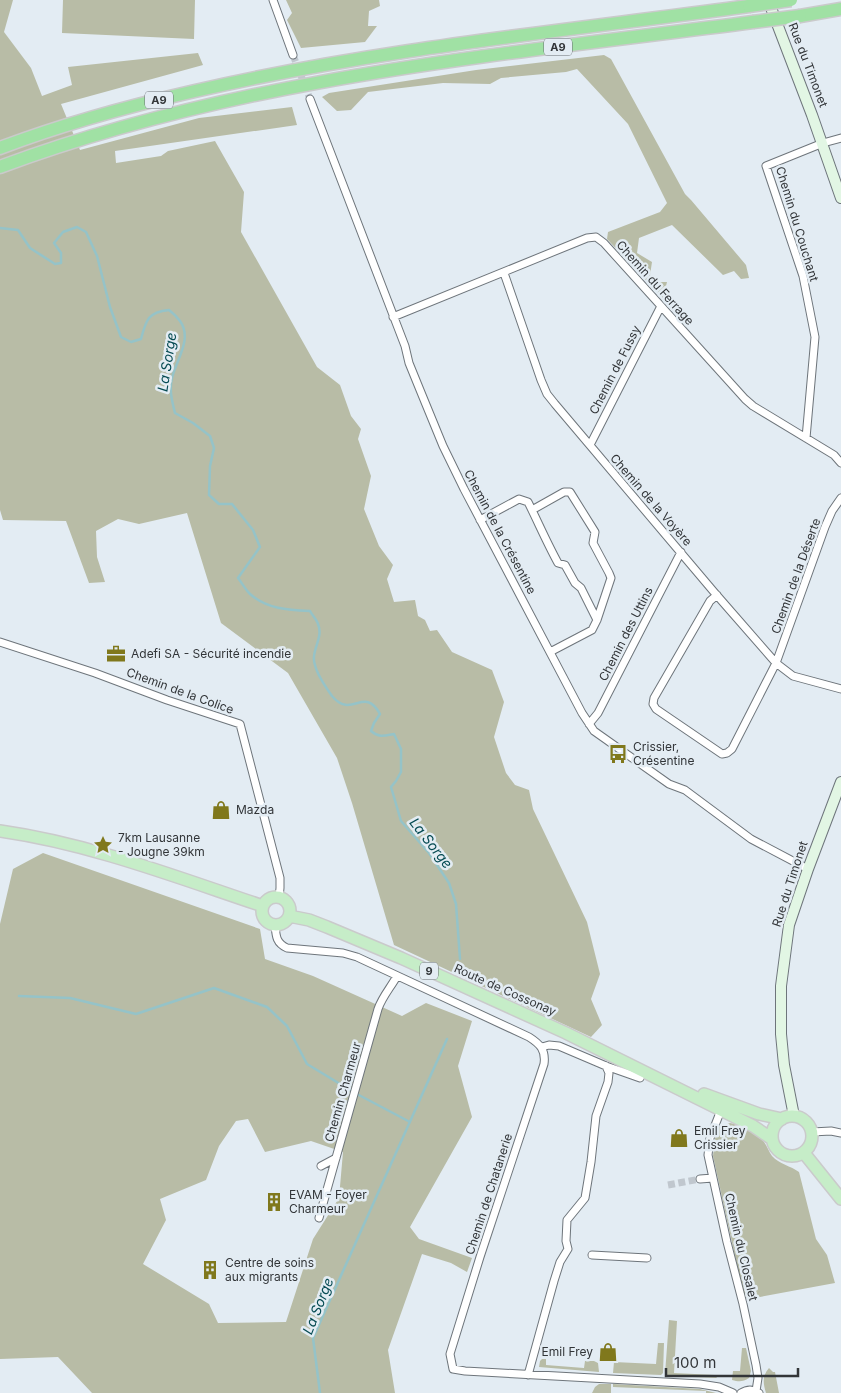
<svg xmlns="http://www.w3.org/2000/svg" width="841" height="1393" font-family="Inter,sans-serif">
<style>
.green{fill:#b8bca6;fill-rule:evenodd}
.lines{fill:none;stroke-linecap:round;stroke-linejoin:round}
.stream{stroke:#95c3c8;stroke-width:2.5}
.street-tunnel{stroke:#c0c7ce;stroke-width:7;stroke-dasharray:7 3.5;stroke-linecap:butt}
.street-casing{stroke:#6e757b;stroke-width:9}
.secondary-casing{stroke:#6e757b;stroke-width:12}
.primary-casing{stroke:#cacacb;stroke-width:14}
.highway-casing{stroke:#cacacb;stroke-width:15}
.street{stroke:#fff;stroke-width:7}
.secondary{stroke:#e2f6e4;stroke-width:10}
.primary{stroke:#c6edc8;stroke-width:11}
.highway{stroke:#a0e1a4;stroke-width:12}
.highway-bridge-casing{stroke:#cacacb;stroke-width:15;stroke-linecap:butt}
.highway-bridge{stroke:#a0e1a4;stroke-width:12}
.labels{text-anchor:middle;stroke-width:5;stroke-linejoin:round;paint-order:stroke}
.shield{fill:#e3ecf3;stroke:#676c70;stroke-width:1}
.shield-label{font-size:11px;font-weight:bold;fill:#323538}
.street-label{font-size:12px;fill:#323538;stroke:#e3ecf3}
.poi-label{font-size:12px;fill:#323538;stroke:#e3ecf3;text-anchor:start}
.water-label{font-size:14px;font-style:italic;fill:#064b53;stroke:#e3ecf3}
</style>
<rect width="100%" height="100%" fill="#e3ecf3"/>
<!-- green -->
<path class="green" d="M0 0H13L4 32 31 68 42 96 72 85 68 67 198 53 203 65 61 104 80 150 199 118 292 107 297 125 115 151 116 163 161 156 168 151 215 141 244 192 241 232 317 367 340 385 351 416 361 429 358 439 371 476 364 509 379 546 393 565 387 579 394 602 415 600 418 616 425 620 430 631 437 630 452 652 492 670 504 702 494 737 506 773 515 785 529 790 533 809 587 922 600 974 591 999 602 1025 591 1037 394 945 352 803 337 758 288 673 221 623 187 513 139 524 118 519 96 531 97 557 105 582 89 583 66 521 3 520 0 510Z
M63 0H195L194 39 62 33Z
M286 0H379L380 6 369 11 368 26H377L365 42 301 48 287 20 292 13Z
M604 55 611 59 685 194 691 200 746 265 749 278 741 279 734 271 723 275 672 225 639 238 637 253 652 262 650 275 656 282H667L663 298 607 239 608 232 660 212 667 203 628 124 577 69 566 72 501 78 490 84 443 83 368 92 351 110 337 111 322 97 329 93 476 70Z
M43 853 260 929 265 959 313 976 402 1016 426 1003 472 1021 458 1066 472 1117 410 1227 419 1239 472 1258 467 1272 451 1263 422 1254 388 1350 395 1393H92L58 1357 0 1359V924L13 869ZM248 1119 265 1152 311 1141 343 1152 339 1198 313 1239 286 1322 218 1323 209 1304 143 1264 166 1220 160 1199 206 1180 219 1146 236 1121Z
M730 1123C741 1125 757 1132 764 1142 767 1146 769 1152 772 1156 779 1164 791 1166 799 1172L816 1239 827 1255 835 1283 749 1299 744 1297 713 1156 715 1138 719 1127Z
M669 1320 677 1321 674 1373 715 1375 717 1378 667 1376 665 1374Z
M658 1343H664L663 1373 661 1375 613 1373 614 1362 656 1364Z
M742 1348H746L751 1371 749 1378C743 1382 739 1382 732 1380L733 1371H740Z
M542 1359H546V1365L584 1368 585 1361H594L598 1363 599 1372 539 1367 540 1361Z
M769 1368 773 1372H775L779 1393H766C763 1383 762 1376 769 1368Z
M599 1384H611V1393H592L595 1387Z
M613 1384 700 1389 716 1393H706V1391L613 1387Z"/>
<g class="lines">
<!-- stream -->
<path class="stream" d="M0 228 18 230 30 248 55 264 61 263V253L54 243 63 232 77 227 86 232 97 256 110 307 121 337 131 342 141 339C146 320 148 312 169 310 173 313 177 317 180 321 193 339 176 360 172 378 169 390 172 401 175 413L193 423 210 436 214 448 210 466 209 495 219 504H232L253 530 260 547 238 578C242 583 245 589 250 594 267 609 288 610 310 611 312 615 317 620 318 624 324 638 310 651 315 665 317 674 327 689 332 696 352 720 364 685 380 714L374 723 371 731C379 738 384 736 394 734L401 749V772L396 781 391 787 401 821 429 853 449 883 456 904 460 959
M19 996 70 998 136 1014 214 988 267 1007 287 1026 307 1064 355 1093 410 1122
M320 1393 313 1338 447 1039"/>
<!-- street-tunnel -->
<path class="street-tunnel" d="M293 55 310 99
M668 1185 700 1179"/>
<!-- street casing -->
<g class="street-casing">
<path id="street" d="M273 0 293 55
M310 99 405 346 409 363 420 390 443 446 464 489 582 713 594 731 669 784 685 790 751 839 808 869
M504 273 541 380 547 394 555 404 714 592 776 663 793 676 841 689
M393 317 587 238 596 237 604 243 745 399 753 406 834 455 841 463
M806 438 815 337 803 276 766 166 823 143 841 138
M590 445 661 306
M532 510 564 492H570L595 532 593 543 609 573 611 578 597 620 592 630 550 652
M480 520 519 499 528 502C538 522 547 543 558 563L565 565 575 583 581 588 597 620
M717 595 710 601 654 698 653 704 656 709 722 754 727 753 732 749 776 663 825 527 832 511 841 498
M0 642 95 673 167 700 240 724 280 878V888L279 898
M589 724 598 713 681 552
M275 925C276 936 276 943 287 948L343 953 357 957 529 1037C540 1044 546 1050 544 1064L480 1257 450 1354 453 1369 465 1371 700 1384 719 1387 733 1393
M542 1047 549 1045 559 1046 606 1066 640 1078
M721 1110 710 1138 708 1155 727 1242 743 1304 756 1365 758 1378 756 1391
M812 1132 831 1131 841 1133
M321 1166 336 1158
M700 1179 713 1178
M319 1218 378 1009C382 997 391 987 397 976
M592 1255 647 1258
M528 1375 554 1281 560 1262 568 1249 566 1241 567 1220 585 1198 591 1162 596 1116 608 1082 609 1073 606 1066
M741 1393C747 1389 753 1389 759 1393"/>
</g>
<!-- secondary casing -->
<g class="secondary-casing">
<path id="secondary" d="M768 0 812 115 841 198
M794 1116 784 1065 781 1034V986L789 925 808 869 841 782"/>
</g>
<!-- primary casing -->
<g class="primary-casing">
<path id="primary" d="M0 831C91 844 176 877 263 906
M262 911a14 14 0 1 1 28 0a14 14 0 1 1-28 0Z
M289 916 309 920 327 927 401 958 566 1033 721 1110 753 1126 772 1139
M704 1094 759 1114 782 1119
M772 1136a20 20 0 1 1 40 0a20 20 0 1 1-40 0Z
M804 1153 841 1199"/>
</g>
<!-- highway casing -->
<g class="highway-casing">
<path id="highway" d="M800 16 841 9
M0 148C63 124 129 106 195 91 377 49 564 31 749 6
M0 167C241 77 500 55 753 22"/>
</g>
<!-- street -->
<use href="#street" class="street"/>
<!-- secondary -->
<use href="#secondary" class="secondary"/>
<!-- primary -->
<use href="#primary" class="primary"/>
<!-- highway -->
<use href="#highway" class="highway"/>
<!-- highway-bridge casing -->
<g class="highway-bridge-casing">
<path id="highway-bridge" d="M749 6 791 0
M753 22 800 16"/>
</g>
<!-- highway-bridge -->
<use href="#highway-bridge" class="highway-bridge"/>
</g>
<!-- icons -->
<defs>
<g id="office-bare" transform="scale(1.5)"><path d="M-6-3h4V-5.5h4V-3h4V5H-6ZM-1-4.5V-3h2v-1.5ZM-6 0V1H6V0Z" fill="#80781c" stroke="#e3ecf3" stroke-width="2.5" paint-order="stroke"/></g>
<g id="bus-bare" transform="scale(1.5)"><path d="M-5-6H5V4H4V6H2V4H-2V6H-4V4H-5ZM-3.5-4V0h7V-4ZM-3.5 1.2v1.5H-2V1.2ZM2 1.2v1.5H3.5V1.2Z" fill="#80781c" stroke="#e3ecf3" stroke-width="2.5" paint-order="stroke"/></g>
<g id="shop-bare" transform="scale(1.5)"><path d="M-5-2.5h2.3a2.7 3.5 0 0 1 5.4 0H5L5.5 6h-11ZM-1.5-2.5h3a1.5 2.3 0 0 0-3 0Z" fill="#80781c" stroke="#e3ecf3" stroke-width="2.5" paint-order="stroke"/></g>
<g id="sight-bare" transform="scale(1.5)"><path d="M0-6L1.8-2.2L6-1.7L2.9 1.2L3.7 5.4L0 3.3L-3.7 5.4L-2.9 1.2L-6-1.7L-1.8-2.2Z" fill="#80781c" stroke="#e3ecf3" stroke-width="2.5" paint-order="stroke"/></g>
<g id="building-bare" transform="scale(1.5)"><path d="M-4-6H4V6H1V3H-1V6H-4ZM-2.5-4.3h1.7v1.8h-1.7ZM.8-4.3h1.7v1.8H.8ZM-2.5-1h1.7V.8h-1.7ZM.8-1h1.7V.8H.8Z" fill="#80781c" stroke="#e3ecf3" stroke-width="2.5" paint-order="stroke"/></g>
</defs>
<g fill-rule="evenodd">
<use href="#office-bare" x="116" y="654"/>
<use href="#bus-bare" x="618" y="754"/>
<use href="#shop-bare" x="221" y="810"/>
<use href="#sight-bare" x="103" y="845"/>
<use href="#shop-bare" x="679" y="1138"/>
<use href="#building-bare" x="274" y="1202"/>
<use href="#building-bare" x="210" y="1270"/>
<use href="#shop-bare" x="608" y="1352"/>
</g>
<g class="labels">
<!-- shield labels -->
<g class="shield">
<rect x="544" y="38.5" width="28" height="17" rx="4"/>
<rect x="145" y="91.5" width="28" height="17" rx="4"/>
<rect x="420" y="962.5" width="18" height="17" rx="4"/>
</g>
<g class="shield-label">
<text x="558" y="51">A9</text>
<text x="159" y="104">A9</text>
<text x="429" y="975">9</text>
</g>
<!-- street labels -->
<g class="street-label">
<text transform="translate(808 65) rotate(69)" y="4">Rue du Timonet</text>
<text transform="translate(797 224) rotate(73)" y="4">Chemin du Couchant</text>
<text transform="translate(655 283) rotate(48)" y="4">Chemin du Ferrage</text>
<text transform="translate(615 370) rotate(-63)" y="4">Chemin de Fussy</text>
<text transform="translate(651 500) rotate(49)" y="4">Chemin de la Voyère</text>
<text transform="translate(500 532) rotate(62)" y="4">Chemin de la Crésentine</text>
<text transform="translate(796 576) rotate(-70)" y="4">Chemin de la Déserte</text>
<text transform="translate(626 634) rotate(-63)" y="4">Chemin des Uttins</text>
<text transform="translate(180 691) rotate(20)" y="4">Chemin de la Colice</text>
<text transform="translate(790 884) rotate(-72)" y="4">Rue du Timonet</text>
<text transform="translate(505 990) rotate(24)" y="4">Route de Cossonay</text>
<text transform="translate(343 1092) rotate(-74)" y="4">Chemin Charmeur</text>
<text transform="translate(489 1194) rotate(-72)" y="4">Chemin de Chatanerie</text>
<text transform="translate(741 1247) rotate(77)" y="4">Chemin du Closalet</text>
</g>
<!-- poi labels -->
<g class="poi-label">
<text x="131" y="658">Adefi SA - Sécurité incendie</text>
<text x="633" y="751">Crissier,<tspan x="633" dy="14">Crésentine</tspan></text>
<text x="236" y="814">Mazda</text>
<text x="118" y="842">7km Lausanne<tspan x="118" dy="14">- Jougne 39km</tspan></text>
<text x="694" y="1135">Emil Frey<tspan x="694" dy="14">Crissier</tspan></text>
<text x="289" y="1199">EVAM - Foyer<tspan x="289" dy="14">Charmeur</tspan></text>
<text x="225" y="1267">Centre de soins<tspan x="225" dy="14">aux migrants</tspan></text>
<text x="593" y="1356" text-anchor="end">Emil Frey</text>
</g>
<!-- water labels -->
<g class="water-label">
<text transform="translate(167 362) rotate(-81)" y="5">La Sorge</text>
<text transform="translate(431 843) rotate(52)" y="5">La Sorge</text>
<text transform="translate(318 1306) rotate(-68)" y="5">La Sorge</text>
</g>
</g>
<!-- scale -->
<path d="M666 1368v8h132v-8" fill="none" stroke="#323538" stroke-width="2.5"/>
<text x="674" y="1368" font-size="15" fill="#323538" stroke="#e3ecf3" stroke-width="4" paint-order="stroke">100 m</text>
</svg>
